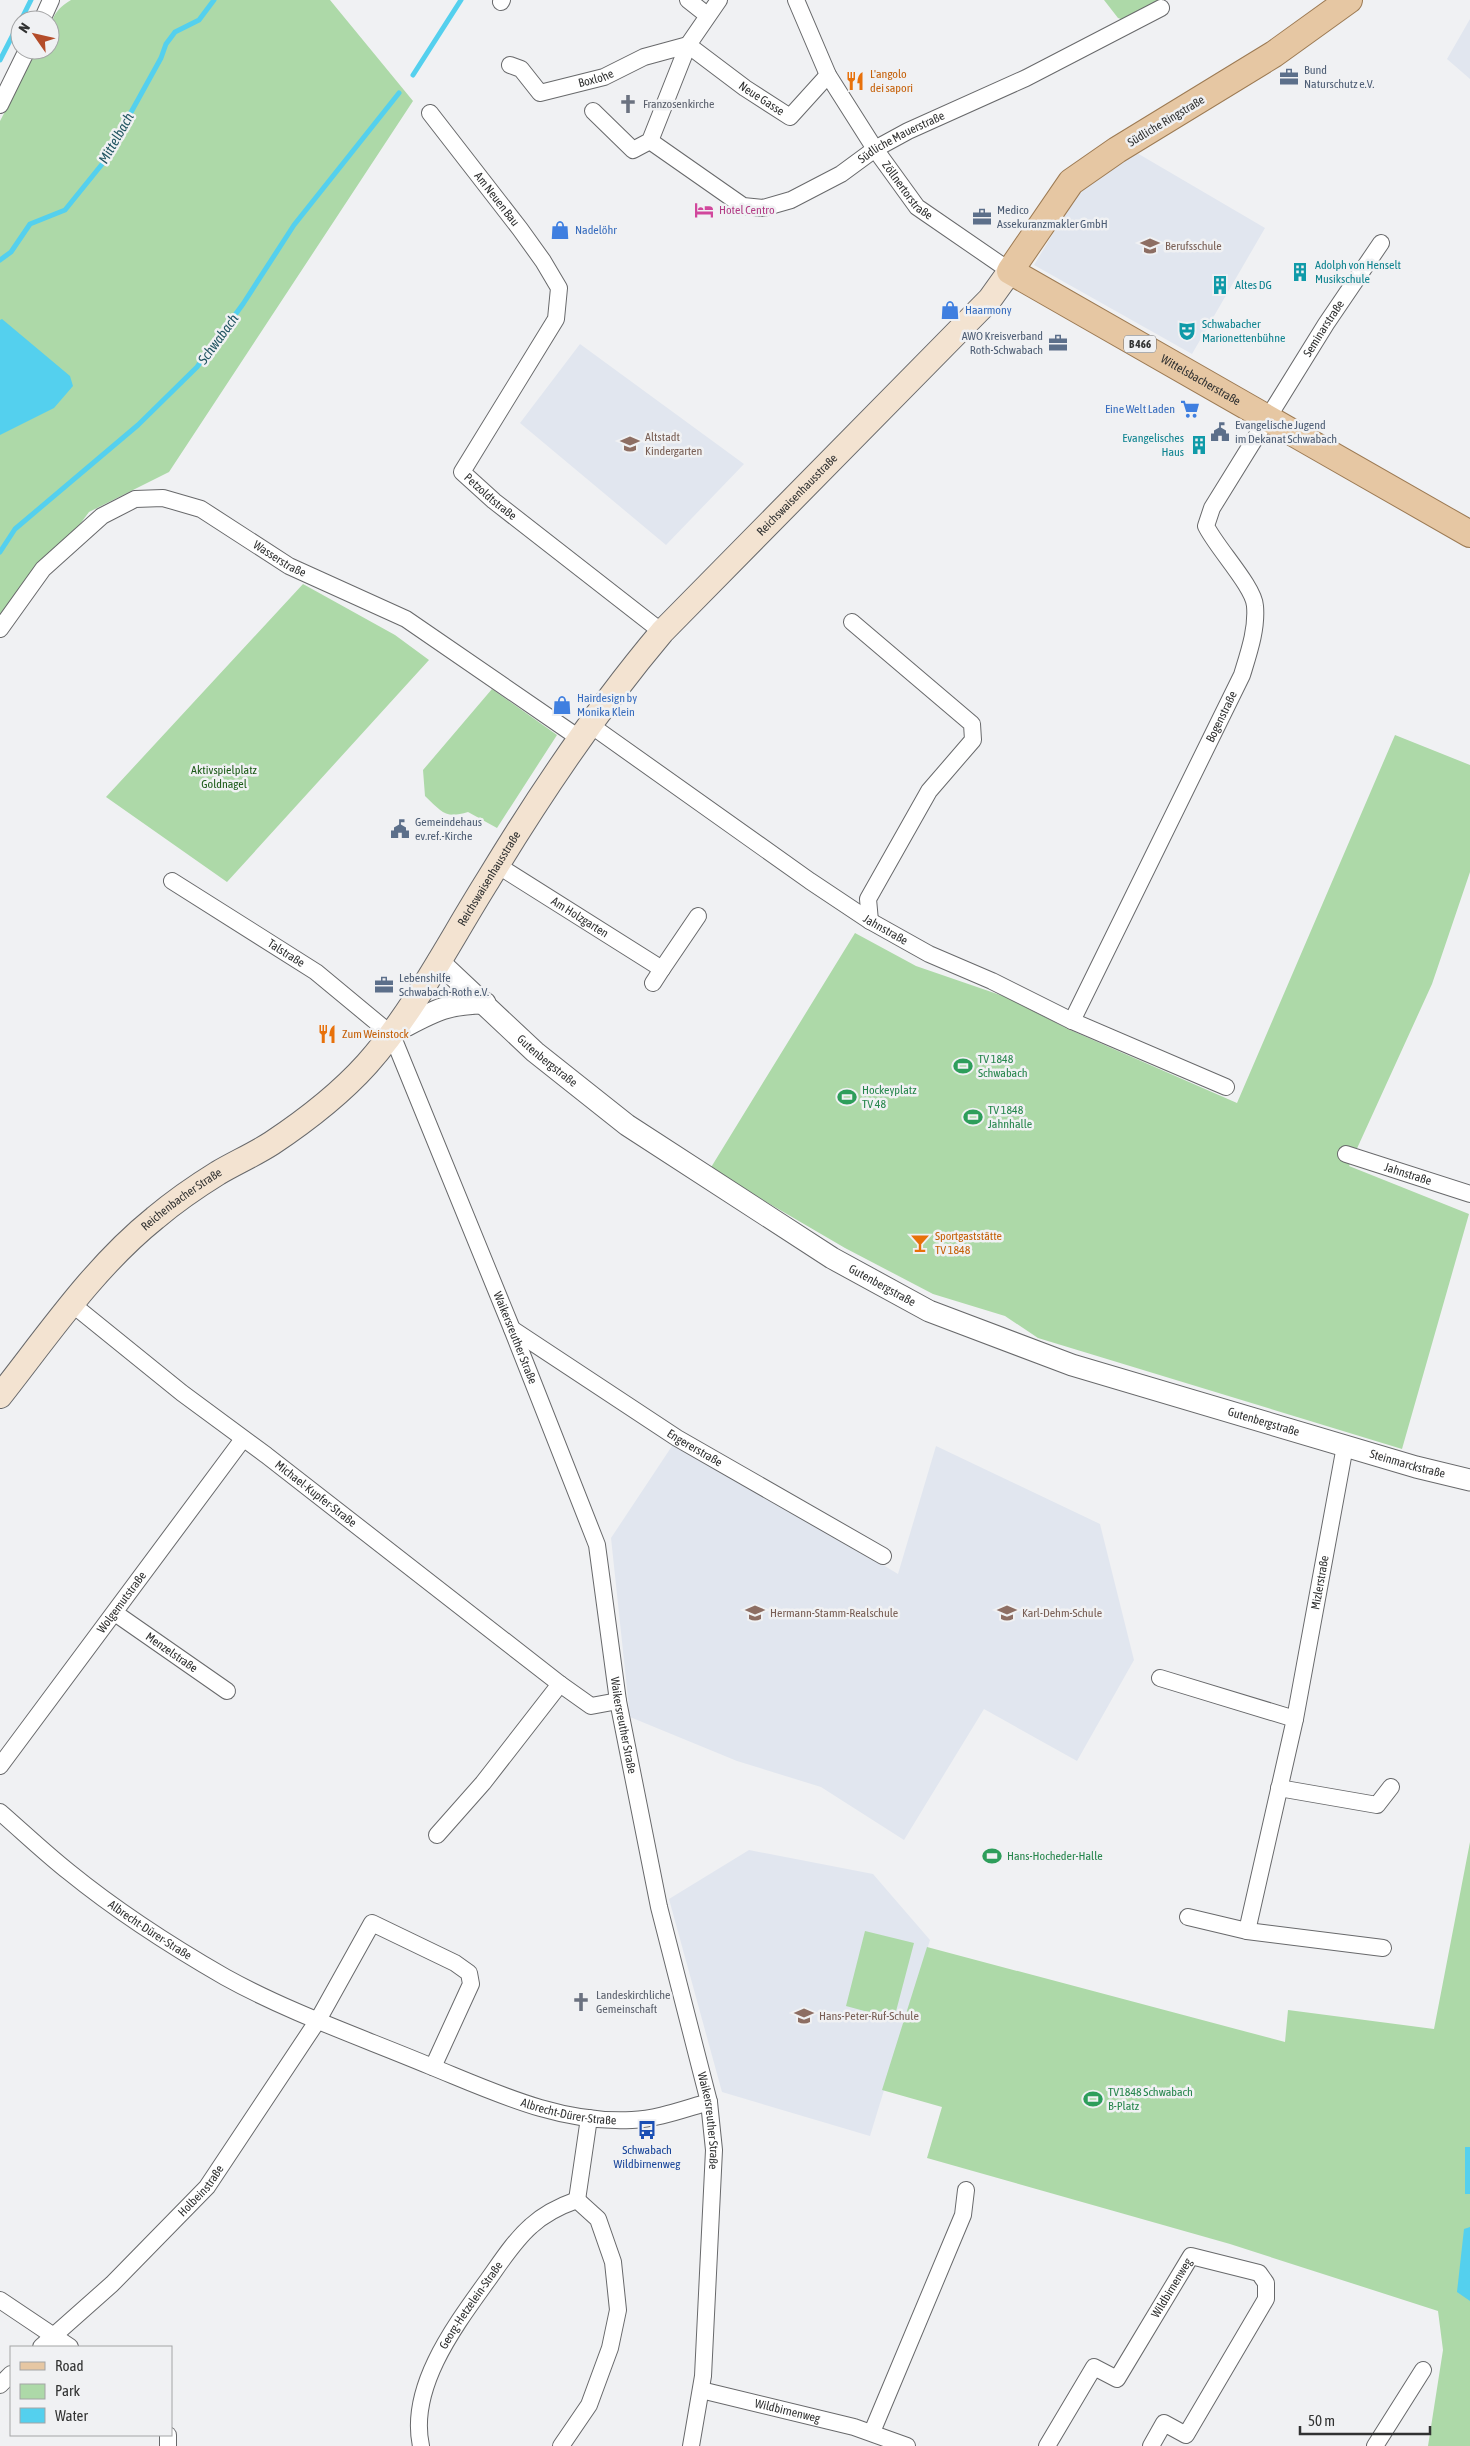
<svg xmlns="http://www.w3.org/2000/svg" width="1470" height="2446" font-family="'Asap Condensed',sans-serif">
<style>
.built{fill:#e1e6ef}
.green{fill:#add9a8}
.water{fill:#54d0ee}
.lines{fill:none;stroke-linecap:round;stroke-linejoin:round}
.stream{stroke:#54d0ee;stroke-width:5}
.minor-casing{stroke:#68696b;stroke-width:18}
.tertiary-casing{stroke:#68696b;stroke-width:23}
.secondary-casing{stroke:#68696b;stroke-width:26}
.primary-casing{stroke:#9c7a53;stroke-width:28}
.minor{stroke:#fff;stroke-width:16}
.tertiary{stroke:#fff;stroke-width:21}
.secondary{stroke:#f3e3d1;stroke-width:24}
.primary{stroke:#e6c7a3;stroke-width:26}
.labels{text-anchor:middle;stroke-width:5;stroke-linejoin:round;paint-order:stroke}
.shield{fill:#f0f1f3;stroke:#6a6b6c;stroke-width:1}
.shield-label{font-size:11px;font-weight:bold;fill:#313232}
.service-label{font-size:12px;fill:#4e5e75;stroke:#f0f1f3;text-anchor:start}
.food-label{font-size:12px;fill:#c56008;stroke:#f0f1f3;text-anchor:start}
.street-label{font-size:12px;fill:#313232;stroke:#f0f1f3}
.worship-label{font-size:12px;fill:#5b616d;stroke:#f0f1f3;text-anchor:start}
.hotel-label{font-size:12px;fill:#b23c85;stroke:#f0f1f3;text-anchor:start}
.shop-label{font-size:12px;fill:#366cbe;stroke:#f0f1f3;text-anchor:start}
.education-label{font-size:12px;fill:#785e54;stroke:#f0f1f3;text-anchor:start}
.culture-label{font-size:12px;fill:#0d838f;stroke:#f0f1f3;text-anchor:start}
.park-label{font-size:12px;fill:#1d5b19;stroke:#f0f1f3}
.leisure-label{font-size:12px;fill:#27864d;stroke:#f0f1f3;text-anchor:start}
.transit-label{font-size:12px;fill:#164399;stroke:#f0f1f3}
.water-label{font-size:14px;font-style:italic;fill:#235663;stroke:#f0f1f3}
</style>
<rect width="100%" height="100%" fill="#f0f1f3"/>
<!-- built -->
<path class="built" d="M1470 19V79L1447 59Z
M1137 153 1265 228 1192 354 1034 265 1078 192Z
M580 344 744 464 666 545 520 423Z
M676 1440 898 1574 936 1446 1100 1524 1134 1660 1077 1761 984 1709 904 1840 821 1787 737 1761 630 1717 611 1538Z
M749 1850 873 1874 930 1940 870 2136 722 2092 669 1899Z"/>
<!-- green -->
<path class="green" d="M71 0H330L413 101 169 472 89 512 0 631V121L37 50H50C50 26 49 13 71 0Z
M1104 0H1165L1130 22 1118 18Z
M303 584 395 635 429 660 227 882 106 797Z
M492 689 557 735 497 828 468 812C445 819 442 812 425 796L423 770Z
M1395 735 1470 765V872L1432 984 1349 1166 1469 1214 1402 1449 1038 1338 1005 1316 933 1294 845 1248 710 1169 855 933 916 966 1006 997 1068 1029 1237 1103Z
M1470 1842V2446H1428L1443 2350 1438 2311 1230 2244 927 2158 942 2107 882 2090 927 1947 1285 2042 1288 2010 1434 2029Z
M865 1931 914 1943 894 2019 846 2006Z"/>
<!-- water -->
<path class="water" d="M2 319 70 376 73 386 54 408 0 435V320Z
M1465 2147H1470V2194H1465Z
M1470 2227V2301L1457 2292 1464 2229Z"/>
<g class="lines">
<!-- stream -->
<path class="stream" d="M21 20 31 0
M0 60 20 21
M413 75 461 0
M0 260 11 252 30 224 65 210 103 163 161 58 166 44 175 32 199 20 214 0
M0 552 15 529 138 425 197 367 243 304 294 225 399 93"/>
<!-- minor casing -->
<g class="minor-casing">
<g id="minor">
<path d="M688 0 707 15"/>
<path id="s1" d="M796 0 828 75 875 149 917 207 1010 271"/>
<path d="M501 2 502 0"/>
<path d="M42 20 51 0"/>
<path id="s2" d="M688 45 745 88 790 117 828 75"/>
<path id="s3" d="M510 65 521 69 540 93 604 77 644 57 688 45"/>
<path d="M0 105 27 50"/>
<path d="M593 111 633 150 650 141 688 45 719 0"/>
<path id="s4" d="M430 113 520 229 543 261 559 288 556 319 462 472 494 501 662 632"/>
<path id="s5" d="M650 141 743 206 763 208 791 200 841 174 875 149 908 131 1026 78 1161 8"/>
<path d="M852 622 972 724 973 740 929 791 868 899 870 921"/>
<path id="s6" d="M0 629 43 569 102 516 135 499 163 498 201 509 289 566 406 619 579 738"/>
<path id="s7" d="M589 724 810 881 870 921 929 954 992 981 1072 1021 1226 1087"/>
<path id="s8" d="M497 865 662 969 653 983"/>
<path id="s9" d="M172 881 316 972 392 1035 512 1329 597 1545 618 1701 659 1907 709 2102 714 2150 703 2376 691 2446"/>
<path d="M662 969 698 916"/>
<path id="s10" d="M1072 1021 1242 675C1249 652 1257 629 1255 606 1254 587 1216 547 1206 526L1212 508 1326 324 1381 243"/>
<path id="s11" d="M1346 1154 1470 1194"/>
<path id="s12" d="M72 1304 182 1393 266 1455 560 1684 591 1706 618 1701"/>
<path id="s13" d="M512 1329 677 1438 883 1556"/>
<path id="s14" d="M115 1613 227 1691"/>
<path d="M1160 1678 1295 1719"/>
<path id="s15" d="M0 1766 243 1439"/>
<path d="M1279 1788 1377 1805 1391 1787"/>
<path id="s16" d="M0 1812C23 1832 45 1853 69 1872 117 1911 171 1946 225 1977 288 2012 363 2038 430 2066 494 2092 560 2124 632 2120 658 2119 684 2109 709 2102"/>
<path d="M437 1835 483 1783 560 1684"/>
<path d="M1188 1917 1247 1931 1383 1948"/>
<path id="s17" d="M1247 1931 1295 1719 1345 1446"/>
<path d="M577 2200 589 2118"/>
<path d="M0 2300 70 2347"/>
<path id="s18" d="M41 2347 112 2284 207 2187 318 2020 372 1923 455 1963 469 1973 471 1984 433 2067"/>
<path d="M0 2385 11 2374"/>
<path id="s19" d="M701 2390 854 2427 907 2446"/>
<path d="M872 2432 963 2215 966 2190"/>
<path d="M168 2435V2446"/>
<path id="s20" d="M421 2446C408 2386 457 2323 490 2277 502 2260 515 2240 531 2226 544 2214 560 2206 577 2200"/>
<path d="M561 2446 589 2405 610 2348 618 2310 613 2262 598 2219 577 2200"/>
<path id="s21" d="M1047 2446 1094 2367 1117 2379 1191 2256 1259 2273 1266 2283V2299L1186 2435 1164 2423 1151 2446"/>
<path d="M1375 2446 1423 2370"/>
</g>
</g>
<!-- tertiary casing -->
<g class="tertiary-casing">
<g id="tertiary">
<path id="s22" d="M438 961 535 1052 627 1125 832 1258 929 1311 1072 1365 1416 1467 1470 1480"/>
<path d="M396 1031C431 1013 444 1003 485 1003"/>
</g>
</g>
<!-- secondary casing -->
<g class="secondary-casing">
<g id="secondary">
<path id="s23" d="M0 1396C48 1335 94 1267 155 1218 174 1202 197 1186 218 1173 235 1163 255 1154 272 1143 305 1121 340 1094 367 1064 415 1010 449 942 488 880 540 794 597 709 662 632L990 299 1010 271"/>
</g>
</g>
<!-- primary casing -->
<g class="primary-casing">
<g id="primary">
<path id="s24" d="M1349 0 1274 54 1117 150 1071 182 1010 271 1470 534"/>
</g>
</g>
<!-- minor -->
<use href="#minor" class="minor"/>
<!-- tertiary -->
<use href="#tertiary" class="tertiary"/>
<!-- secondary -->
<use href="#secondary" class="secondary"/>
<!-- primary -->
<use href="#primary" class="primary"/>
</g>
<!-- icons -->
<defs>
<g id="office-bare" transform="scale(1.5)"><path d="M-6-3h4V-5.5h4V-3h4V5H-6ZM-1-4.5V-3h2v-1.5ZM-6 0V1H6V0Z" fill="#5c6f8a" stroke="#f0f1f3" stroke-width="2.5" paint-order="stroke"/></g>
<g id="restaurant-bare" transform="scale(1.5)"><path d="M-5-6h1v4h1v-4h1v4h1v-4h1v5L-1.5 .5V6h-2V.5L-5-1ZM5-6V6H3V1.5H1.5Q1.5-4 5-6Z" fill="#e8710a" stroke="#f0f1f3" stroke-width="2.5" paint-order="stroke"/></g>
<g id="church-bare" transform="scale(1.5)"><path d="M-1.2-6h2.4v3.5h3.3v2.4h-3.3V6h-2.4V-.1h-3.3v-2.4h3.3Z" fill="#6b7280" stroke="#f0f1f3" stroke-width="2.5" paint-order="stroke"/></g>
<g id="hotel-bare" transform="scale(1.5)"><path d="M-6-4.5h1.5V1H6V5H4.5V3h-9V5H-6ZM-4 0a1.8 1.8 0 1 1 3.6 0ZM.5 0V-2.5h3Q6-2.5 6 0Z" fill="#d1479c" stroke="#f0f1f3" stroke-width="2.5" paint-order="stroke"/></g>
<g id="shop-bare" transform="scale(1.5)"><path d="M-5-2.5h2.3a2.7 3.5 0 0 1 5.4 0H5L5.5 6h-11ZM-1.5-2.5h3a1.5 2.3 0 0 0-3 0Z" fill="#3f7fe0" stroke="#f0f1f3" stroke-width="2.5" paint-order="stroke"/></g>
<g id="school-bare" transform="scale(1.5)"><path d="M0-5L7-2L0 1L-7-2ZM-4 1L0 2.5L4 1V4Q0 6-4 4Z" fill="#8d6e63" stroke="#f0f1f3" stroke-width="2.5" paint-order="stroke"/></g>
<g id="building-bare" transform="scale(1.5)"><path d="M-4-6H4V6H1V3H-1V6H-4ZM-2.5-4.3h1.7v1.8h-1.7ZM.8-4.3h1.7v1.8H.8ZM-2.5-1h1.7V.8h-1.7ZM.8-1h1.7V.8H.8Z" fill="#0f9aa8" stroke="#f0f1f3" stroke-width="2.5" paint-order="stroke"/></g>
<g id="theatre-bare" transform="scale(1.5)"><path d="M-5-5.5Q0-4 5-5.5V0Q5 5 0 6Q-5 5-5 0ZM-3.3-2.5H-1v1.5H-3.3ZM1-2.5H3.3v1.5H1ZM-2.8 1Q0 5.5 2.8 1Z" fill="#0f9aa8" stroke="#f0f1f3" stroke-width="2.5" paint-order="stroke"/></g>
<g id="supermarket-bare" transform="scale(1.5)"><path d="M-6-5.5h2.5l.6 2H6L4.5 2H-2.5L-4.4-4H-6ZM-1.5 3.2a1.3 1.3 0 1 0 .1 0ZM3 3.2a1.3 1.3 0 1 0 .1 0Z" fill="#3f7fe0" stroke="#f0f1f3" stroke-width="2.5" paint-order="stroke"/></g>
<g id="civic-bare" transform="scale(1.5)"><path d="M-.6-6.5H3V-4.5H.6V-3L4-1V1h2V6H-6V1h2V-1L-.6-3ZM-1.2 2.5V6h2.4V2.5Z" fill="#5c6f8a" stroke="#f0f1f3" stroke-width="2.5" paint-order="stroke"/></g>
<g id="stadium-bare" transform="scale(1.5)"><path d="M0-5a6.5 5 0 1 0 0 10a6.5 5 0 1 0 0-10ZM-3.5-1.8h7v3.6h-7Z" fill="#2e9e5b" stroke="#f0f1f3" stroke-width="2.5" paint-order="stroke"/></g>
<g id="bar-bare" transform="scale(1.5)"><path d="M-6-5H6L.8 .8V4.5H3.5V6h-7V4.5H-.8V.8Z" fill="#e8710a" stroke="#f0f1f3" stroke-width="2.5" paint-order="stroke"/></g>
<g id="bus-bare" transform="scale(1.5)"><path d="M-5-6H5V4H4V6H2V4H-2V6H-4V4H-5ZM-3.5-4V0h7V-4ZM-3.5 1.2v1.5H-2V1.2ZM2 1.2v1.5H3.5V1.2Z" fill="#1a4fb4" stroke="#f0f1f3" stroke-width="2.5" paint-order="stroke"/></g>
</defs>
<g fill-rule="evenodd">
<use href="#office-bare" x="1289" y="77"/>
<use href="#restaurant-bare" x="855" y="81"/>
<use href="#church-bare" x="628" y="104"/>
<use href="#hotel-bare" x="704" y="210"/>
<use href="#office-bare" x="982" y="217"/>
<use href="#shop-bare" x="560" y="230"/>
<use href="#school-bare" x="1150" y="246"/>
<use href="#building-bare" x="1300" y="272"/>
<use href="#building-bare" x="1220" y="285"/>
<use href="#shop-bare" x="950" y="310"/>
<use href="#theatre-bare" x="1187" y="331"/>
<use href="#office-bare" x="1058" y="343"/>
<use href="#supermarket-bare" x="1190" y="409"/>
<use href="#civic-bare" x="1220" y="432"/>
<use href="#school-bare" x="630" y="444"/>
<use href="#building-bare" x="1199" y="445"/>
<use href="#shop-bare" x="562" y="705"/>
<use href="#civic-bare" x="400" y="829"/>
<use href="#office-bare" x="384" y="985"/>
<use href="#restaurant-bare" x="327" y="1034"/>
<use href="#stadium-bare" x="963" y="1066"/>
<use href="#stadium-bare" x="847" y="1097"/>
<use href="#stadium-bare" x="973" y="1117"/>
<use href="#bar-bare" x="920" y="1243"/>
<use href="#school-bare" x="755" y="1613"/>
<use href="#school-bare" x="1007" y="1613"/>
<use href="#stadium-bare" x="992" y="1856"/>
<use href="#church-bare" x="581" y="2002"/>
<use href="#school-bare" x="804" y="2016"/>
<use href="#stadium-bare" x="1093" y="2099"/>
<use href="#bus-bare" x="647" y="2130"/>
</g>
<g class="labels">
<!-- shield labels -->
<rect class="shield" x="1124" y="335.5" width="32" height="17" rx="4"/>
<g class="shield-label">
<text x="1140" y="348">B 466</text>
</g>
<!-- service labels -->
<g class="service-label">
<text x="1304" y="74">Bund<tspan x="1304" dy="14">Naturschutz e.V.</tspan></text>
<text x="997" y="214">Medico<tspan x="997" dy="14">Assekuranzmakler GmbH</tspan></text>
<text x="1043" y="340" text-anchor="end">AWO Kreisverband<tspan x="1043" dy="14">Roth-Schwabach</tspan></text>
<text x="1235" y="429">Evangelische Jugend<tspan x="1235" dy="14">im Dekanat Schwabach</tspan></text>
<text x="415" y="826">Gemeindehaus<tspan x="415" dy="14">ev.ref.-Kirche</tspan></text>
<text x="399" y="982">Lebenshilfe<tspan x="399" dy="14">Schwabach-Roth e.V.</tspan></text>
</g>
<!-- food labels -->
<g class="food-label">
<text x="870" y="78">L'angolo<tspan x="870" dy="14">dei sapori</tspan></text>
<text x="342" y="1038">Zum Weinstock</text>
<text x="935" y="1240">Sportgaststätte<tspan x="935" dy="14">TV 1848</tspan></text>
</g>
<!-- street labels -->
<g class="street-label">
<text dy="4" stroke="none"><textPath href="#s3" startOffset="100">Boxlohe</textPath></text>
<text dy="4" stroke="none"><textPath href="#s2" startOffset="91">Neue Gasse</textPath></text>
<text transform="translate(1166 121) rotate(-31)" y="4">Südliche Ringstraße</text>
<text dy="4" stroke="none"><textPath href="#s5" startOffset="290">Südliche Mauerstraße</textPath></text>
<text dy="4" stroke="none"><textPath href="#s1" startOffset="222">Zöllnertorstraße</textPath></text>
<text dy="4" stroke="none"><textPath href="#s4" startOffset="109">Am Neuen Bau</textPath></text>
<text dy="4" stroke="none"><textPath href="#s10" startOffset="781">Seminarstraße</textPath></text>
<text dy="4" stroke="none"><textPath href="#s24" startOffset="660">Wittelsbacherstraße</textPath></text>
<text dy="4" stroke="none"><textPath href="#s23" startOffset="1216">Reichswaisenhausstraße</textPath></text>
<text dy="4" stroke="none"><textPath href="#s4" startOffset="466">Petzoldtstraße</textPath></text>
<text dy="4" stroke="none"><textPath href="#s6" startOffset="351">Wasserstraße</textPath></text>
<text dy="4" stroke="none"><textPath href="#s10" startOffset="339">Bogenstraße</textPath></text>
<text dy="4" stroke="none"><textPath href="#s23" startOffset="722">Reichswaisenhausstraße</textPath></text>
<text dy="4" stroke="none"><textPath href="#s8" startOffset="98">Am Holzgarten</textPath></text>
<text dy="4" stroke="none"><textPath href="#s7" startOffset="361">Jahnstraße</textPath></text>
<text dy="4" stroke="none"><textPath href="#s9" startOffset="135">Talstraße</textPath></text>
<text dy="4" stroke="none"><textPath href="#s22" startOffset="148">Gutenbergstraße</textPath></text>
<text dy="4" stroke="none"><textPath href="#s11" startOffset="65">Jahnstraße</textPath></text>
<text dy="4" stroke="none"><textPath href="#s23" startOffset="269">Reichenbacher Straße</textPath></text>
<text dy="4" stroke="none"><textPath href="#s22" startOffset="552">Gutenbergstraße</textPath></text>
<text dy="4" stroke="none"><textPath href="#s9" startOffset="596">Waikersreuther Straße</textPath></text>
<text dy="4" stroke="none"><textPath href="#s22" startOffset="958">Gutenbergstraße</textPath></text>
<text dy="4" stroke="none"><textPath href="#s13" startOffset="218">Engererstraße</textPath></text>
<text dy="4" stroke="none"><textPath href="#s22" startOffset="1108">Steinmarckstraße</textPath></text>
<text dy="4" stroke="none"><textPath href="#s12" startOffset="309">Michael-Kupfer-Straße</textPath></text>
<text dy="4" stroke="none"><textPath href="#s17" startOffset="356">Mizlerstraße</textPath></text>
<text dy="4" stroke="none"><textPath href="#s15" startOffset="204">Wolgemutstraße</textPath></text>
<text dy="4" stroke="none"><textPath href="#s14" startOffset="69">Menzelstraße</textPath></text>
<text dy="4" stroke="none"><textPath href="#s9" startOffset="1001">Waikersreuther Straße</textPath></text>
<text dy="4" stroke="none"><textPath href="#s16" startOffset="191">Albrecht-Dürer-Straße</textPath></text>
<text dy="4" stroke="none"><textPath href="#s16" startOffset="650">Albrecht-Dürer-Straße</textPath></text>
<text dy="4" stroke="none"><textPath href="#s9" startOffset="1406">Waikersreuther Straße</textPath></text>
<text dy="4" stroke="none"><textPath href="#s18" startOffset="224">Holbeinstraße</textPath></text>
<text dy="4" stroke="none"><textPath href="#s21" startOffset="224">Wildbirnenweg</textPath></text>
<text dy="4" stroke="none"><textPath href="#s20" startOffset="154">Georg-Hetzelein-Straße</textPath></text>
<text dy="4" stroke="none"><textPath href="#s19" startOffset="89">Wildbirnenweg</textPath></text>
</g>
<!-- worship labels -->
<g class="worship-label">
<text x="643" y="108">Franzosenkirche</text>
<text x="596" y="1999">Landeskirchliche<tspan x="596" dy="14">Gemeinschaft</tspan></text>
</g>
<!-- hotel labels -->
<g class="hotel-label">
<text x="719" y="214">Hotel Centro</text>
</g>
<!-- shop labels -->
<g class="shop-label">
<text x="575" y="234">Nadelöhr</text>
<text x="965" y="314">Haarmony</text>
<text x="1175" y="413" text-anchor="end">Eine Welt Laden</text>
<text x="577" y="702">Hairdesign by<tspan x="577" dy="14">Monika Klein</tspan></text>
</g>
<!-- education labels -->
<g class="education-label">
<text x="1165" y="250">Berufsschule</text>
<text x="645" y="441">Altstadt<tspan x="645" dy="14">Kindergarten</tspan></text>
<text x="770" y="1617">Hermann-Stamm-Realschule</text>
<text x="1022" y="1617">Karl-Dehm-Schule</text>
<text x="819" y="2020">Hans-Peter-Ruf-Schule</text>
</g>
<!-- culture labels -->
<g class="culture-label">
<text x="1315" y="269">Adolph von Henselt<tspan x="1315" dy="14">Musikschule</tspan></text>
<text x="1235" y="289">Altes DG</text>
<text x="1202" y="328">Schwabacher<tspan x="1202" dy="14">Marionettenbühne</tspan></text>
<text x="1184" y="442" text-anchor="end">Evangelisches<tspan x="1184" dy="14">Haus</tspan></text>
</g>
<!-- park labels -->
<g class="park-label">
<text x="224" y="774">Aktivspielplatz<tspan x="224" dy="14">Goldnagel</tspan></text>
</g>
<!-- leisure labels -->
<g class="leisure-label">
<text x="978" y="1063">TV 1848<tspan x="978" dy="14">Schwabach</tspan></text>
<text x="862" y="1094">Hockeyplatz<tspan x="862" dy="14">TV 48</tspan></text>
<text x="988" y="1114">TV 1848<tspan x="988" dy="14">Jahnhalle</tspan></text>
<text x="1007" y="1860">Hans-Hocheder-Halle</text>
<text x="1108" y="2096">TV1848 Schwabach<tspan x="1108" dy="14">B-Platz</tspan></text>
</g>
<!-- transit labels -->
<g class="transit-label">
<text x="647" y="2154">Schwabach<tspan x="647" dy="14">Wildbirnenweg</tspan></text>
</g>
<!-- water labels -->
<g class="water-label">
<text transform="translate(116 138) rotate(-60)" y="5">Mittelbach</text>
<text transform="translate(218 339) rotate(-54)" y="5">Schwabach</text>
</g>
</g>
<!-- legend -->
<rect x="10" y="2346" width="162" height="90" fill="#f0f1f3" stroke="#a4a5a6"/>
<rect x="20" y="2362" width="25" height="8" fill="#e6c7a3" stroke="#a4a5a6"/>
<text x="55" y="2371" font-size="15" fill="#313232">Road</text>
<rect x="20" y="2384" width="25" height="15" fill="#add9a8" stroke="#a4a5a6"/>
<text x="55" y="2396" font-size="15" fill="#313232">Park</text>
<rect x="20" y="2408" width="25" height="15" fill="#54d0ee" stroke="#a4a5a6"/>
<text x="55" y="2421" font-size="15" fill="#313232">Water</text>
<!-- north arrow -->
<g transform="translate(35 35) rotate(304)"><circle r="24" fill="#f0f1f3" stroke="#a4a5a6"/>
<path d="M0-4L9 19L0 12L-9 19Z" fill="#b44c29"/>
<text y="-8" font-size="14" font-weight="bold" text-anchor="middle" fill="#313232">N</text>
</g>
<!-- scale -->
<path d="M1300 2426v8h130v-8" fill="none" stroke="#313232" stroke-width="2.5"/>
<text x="1308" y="2426" font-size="15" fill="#313232" stroke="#f0f1f3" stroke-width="4" paint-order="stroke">50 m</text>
</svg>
